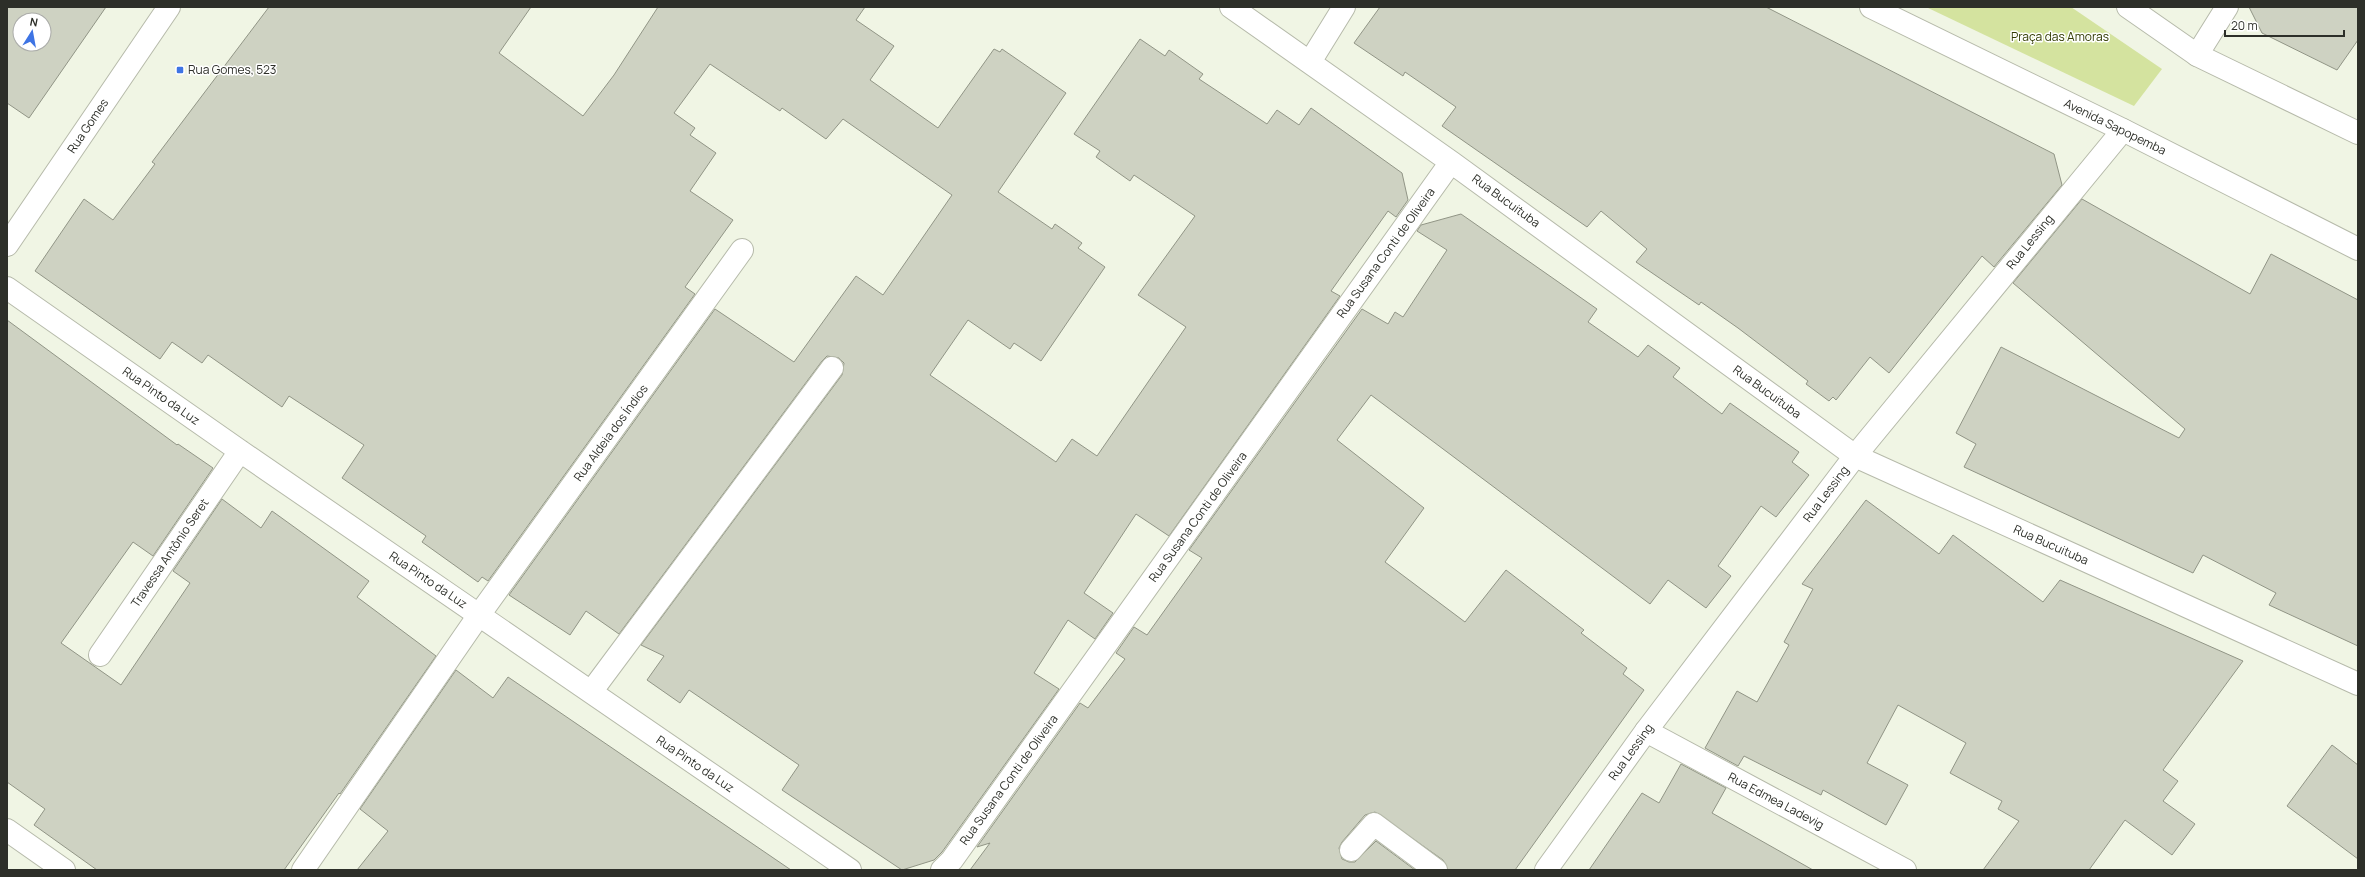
<svg xmlns="http://www.w3.org/2000/svg" width="2365" height="877" font-family="Manrope,sans-serif">
<style>
.green{fill:#d4e39f}
.building{fill:#ced2c2;stroke:#919586;fill-rule:evenodd}
.lines{fill:none;stroke-linecap:round;stroke-linejoin:round}
.pedestrian-casing{stroke:#b6baaa;stroke-width:24}
.minor-casing{stroke:#b6baaa;stroke-width:24}
.tertiary-casing{stroke:#b6baaa;stroke-width:24}
.secondary-casing{stroke:#b6baaa;stroke-width:24}
.pedestrian{stroke:#fff;stroke-width:22}
.minor{stroke:#fff;stroke-width:22}
.tertiary{stroke:#fff;stroke-width:22}
.secondary{stroke:#fff;stroke-width:22}
.poi-dot{fill:#3e74e4;stroke:#fff;stroke-width:1.5}
.labels{text-anchor:middle;stroke-width:3;stroke-linejoin:round;paint-order:stroke}
.park-label{font-size:12px;fill:#333c04;stroke:#fff}
.poi-label{font-size:12px;fill:#2d2f29;stroke:#fff;text-anchor:start}
.street-label{font-size:12px;fill:#2d2f29;stroke:#fff}
</style>
<rect width="100%" height="100%" fill="#f0f5e4"/>
<!-- green -->
<path class="green" d="M1926 7H2071L2162 69 2134 106Z"/>
<!-- building -->
<path class="building" d="M7 7H106L29 118 7 103ZM20 20H44V44H20Z
M269 7H531L499 53 583 116 614 75 658 7H865L856 20 894 46 870 80 938 128 994 49 1000 52 1002 49 1066 93 998 192 1052 229 1055 224 1082 243 1078 248 1105 267 1041 361 1014 343 1010 349 968 320 930 375 1056 462 1072 439 1097 456 1186 327 1138 295 1195 216 1134 175 1130 181 1096 157 1100 151 1074 134 1140 39 1165 56 1169 50 1203 74 1199 79 1267 124 1277 110 1299 125 1311 108 1402 173 1408 200 1396 217 1388 211 1331 291 1340 296 1169 536 1136 514 1084 593 1113 613 1095 639 1068 620 1034 673 1059 689 942 852 934 860 902 870 782 790 799 765 689 690 680 703 647 680 664 656 641 645 842 375 844 363 839 358 827 356 822 361 619 634 586 611 570 635 509 595 715 309 794 362 856 276 883 295 952 195 843 119 826 139 782 108 780 111 710 64 674 113 695 128 690 135 716 153 690 191 733 220 685 287 695 294 488 581 482 577 478 582 422 542 426 536 342 478 364 445 289 396 282 407 208 355 202 363 172 342 160 359 35 271 84 199 113 220 155 164 152 162Z
M1380 7H1766L2054 154 2062 185 1994 267 1982 256 1889 373 1870 357 1836 400 1833 397 1829 401 1806 384 1808 381 1738 328 1701 302 1699 305 1636 262 1647 249 1601 211 1587 227 1442 126 1456 107 1405 72 1403 76 1354 43Z
M2249 7H2358V40L2337 70 2262 33Z
M2082 199 2250 294 2271 254 2358 300V646L2269 605 2276 593 2203 555 2193 573 1964 467 1976 444 1956 433 2001 347 2179 438 2185 429 2013 283Z
M1461 214 1597 309 1588 322 1638 357 1648 345 1680 368 1673 377 1722 414 1730 403 1799 452 1792 462 1809 475 1776 517 1761 506 1718 566 1731 576 1706 608 1668 580 1650 604 1371 395 1337 440 1424 508 1385 562 1465 622 1506 570 1584 630 1581 633 1627 668 1623 674 1644 690 1515 870H1448L1443 860 1375 812 1365 815 1342 842 1339 848 1342 859 1349 862H1355L1376 841 1415 870H970L990 843 977 847 1080 703 1088 708 1125 659 1116 653 1134 627 1147 635 1202 558 1189 550 1362 309 1388 324 1395 312 1403 317 1447 250 1417 231 1421 225Z
M7 320 177 445 178 444 213 468 153 556 133 542 61 643 121 685 190 583 173 571 222 499 261 528 272 511 369 581 357 597 436 656 340 794 339 793 284 870H97L34 825 45 809 7 782Z
M1866 500 1939 554 1953 535 2043 602 2060 580 2243 661 2163 770 2178 781 2163 801 2195 824 2172 855 2125 820 2089 870H1983L2019 821 1998 809 2002 801 1950 773 1966 743 1898 705 1867 763 1908 785 1886 825 1823 790 1821 795 1744 756 1738 766 1705 748 1737 691 1757 702 1789 645 1784 642 1813 589 1802 584Z
M456 670 493 698 508 677 791 870H357L388 831 360 809Z
M2332 745 2358 765V859L2287 806Z
M1681 764 1726 788 1712 813 1813 870H1589L1642 793 1659 803Z"/>
<g class="lines">
<!-- pedestrian casing -->
<g class="pedestrian-casing">
<path id="pedestrian" d="M303 870 479 615"/>
</g>
<!-- minor casing -->
<g class="minor-casing">
<path id="minor" d="M1231 7 1451 162 1855 456 2358 684
M2197 55 2227 7
M1310 62 1344 7
M7 288 240 451 850 870
M479 615 742 250
M100 655 240 451
M591 692 832 368
M1646 731 1905 870
M7 830 64 870
M1351 850 1374 824 1436 870
M942 870 952 860 1451 162"/>
</g>
<!-- tertiary casing -->
<g class="tertiary-casing">
<path id="tertiary" d="M7 245 169 7
M1546 870 1646 731 1855 456 2123 130"/>
</g>
<!-- secondary casing -->
<g class="secondary-casing">
<path id="secondary" d="M1871 7 2123 130 2358 249
M2128 7 2197 55 2358 133"/>
</g>
<!-- pedestrian -->
<use href="#pedestrian" class="pedestrian"/>
<!-- minor -->
<use href="#minor" class="minor"/>
<!-- tertiary -->
<use href="#tertiary" class="tertiary"/>
<!-- secondary -->
<use href="#secondary" class="secondary"/>
</g>
<!-- markers -->
<rect class="poi-dot" x="176" y="66" width="8" height="8" rx="2"/>
<g class="labels">
<!-- park labels -->
<g class="park-label">
<text x="2060" y="41">Praça das Amoras</text>
</g>
<!-- poi labels -->
<g class="poi-label">
<text x="188" y="74">Rua Gomes, 523</text>
</g>
<!-- street labels -->
<g class="street-label">
<text transform="translate(88 126) rotate(-56)" y="4">Rua Gomes</text>
<text transform="translate(2115 127) rotate(26)" y="4">Avenida Sapopemba</text>
<text transform="translate(1506 201) rotate(36)" y="4">Rua Bucuituba</text>
<text transform="translate(2030 242) rotate(-51)" y="4">Rua Lessing</text>
<text transform="translate(1386 253) rotate(-54)" y="4">Rua Susana Conti de Oliveira</text>
<text transform="translate(1767 392) rotate(36)" y="4">Rua Bucuituba</text>
<text transform="translate(161 396) rotate(35)" y="4">Rua Pinto da Luz</text>
<text transform="translate(611 433) rotate(-54)" y="4">Rua Aldeia dos Índios</text>
<text transform="translate(1826 494) rotate(-53)" y="4">Rua Lessing</text>
<text transform="translate(1198 517) rotate(-54)" y="4">Rua Susana Conti de Oliveira</text>
<text transform="translate(2051 545) rotate(24)" y="4">Rua Bucuituba</text>
<text transform="translate(170 553) rotate(-56)" y="4">Travessa Antônio Seret</text>
<text transform="translate(428 580) rotate(34)" y="4">Rua Pinto da Luz</text>
<text transform="translate(1631 752) rotate(-54)" y="4">Rua Lessing</text>
<text transform="translate(695 764) rotate(34)" y="4">Rua Pinto da Luz</text>
<text transform="translate(1009 780) rotate(-54)" y="4">Rua Susana Conti de Oliveira</text>
<text transform="translate(1776 801) rotate(28)" y="4">Rua Edmea Ladevig</text>
</g>
</g>
<!-- border -->
<rect width="2365" height="877" fill="none" stroke="#2d2f29" stroke-width="16"/>
<!-- north arrow -->
<g transform="translate(32 32) rotate(11)"><circle r="19" fill="#ffffff" stroke="#abaca9"/>
<path d="M0-3L7 15L0 10L-7 15Z" fill="#3e74e4"/>
<text y="-6" font-size="11" font-weight="bold" text-anchor="middle" fill="#2d2f29">N</text>
</g>
<!-- scale -->
<path d="M2225 30v6h119v-6" fill="none" stroke="#2d2f29" stroke-width="2"/>
<text x="2231" y="30" font-size="12" fill="#2d2f29" stroke="#ffffff" stroke-width="3" paint-order="stroke">20 m</text>
</svg>
